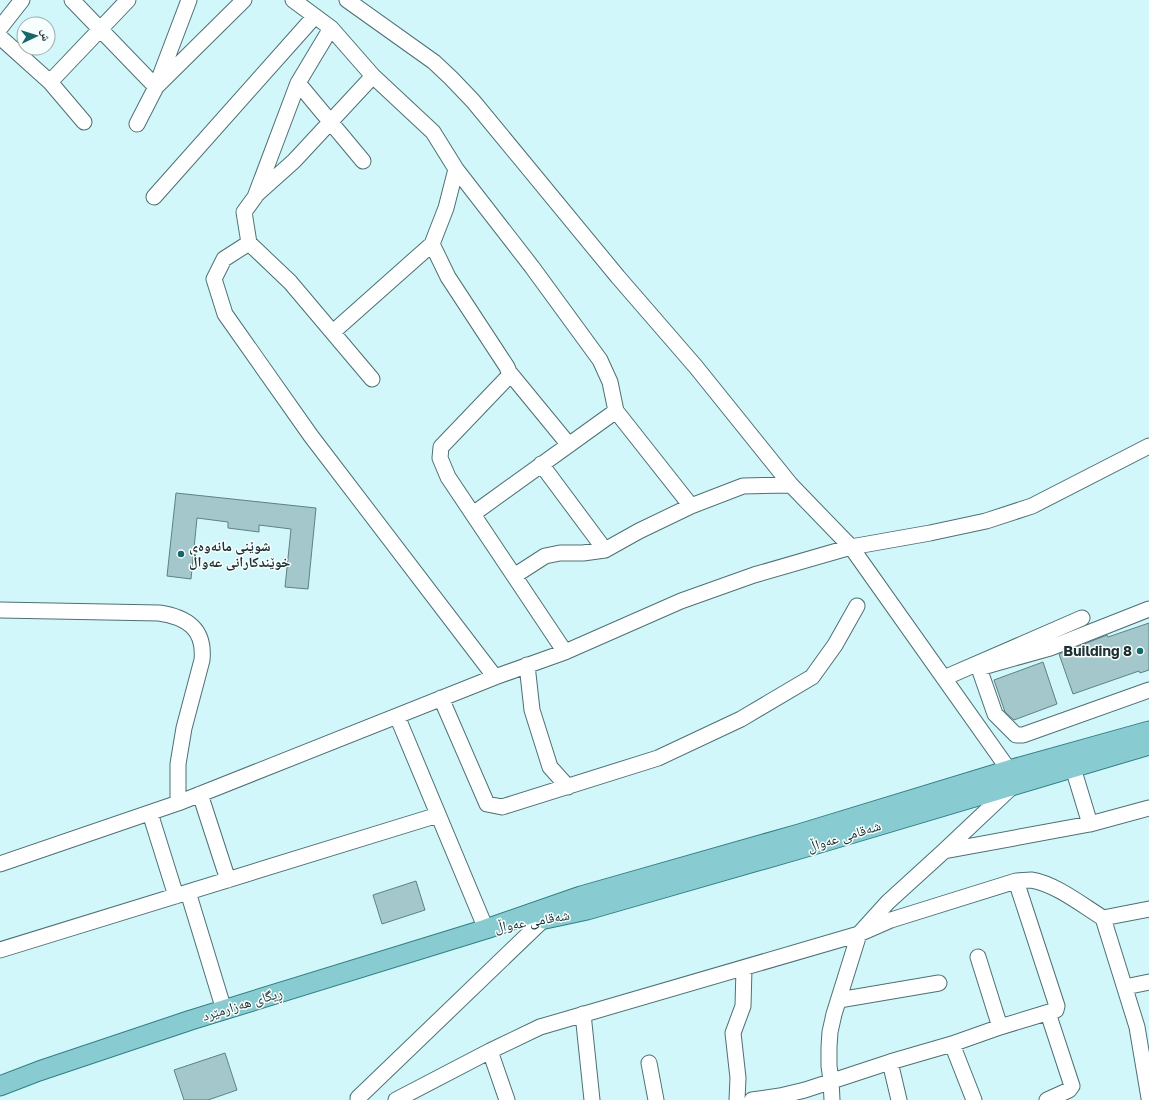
<svg xmlns="http://www.w3.org/2000/svg" width="1149" height="1100" font-family="'Golos Text','Noto Naskh Arabic',sans-serif">
<style>
.building{fill:#a3c7ca;stroke:#5f8184}
.lines{fill:none;stroke-linecap:round;stroke-linejoin:round}
.minor-casing{stroke:#4e7073;stroke-width:17}
.major-casing{stroke:#317e83;stroke-width:21}
.minor{stroke:#fff;stroke-width:15}
.major{stroke:#88cbd0;stroke-width:19}
.poi-dot{fill:#17666b;stroke:#f6fefe;stroke-width:1.5}
.labels{text-anchor:middle;stroke-width:3;stroke-linejoin:round;paint-order:stroke}
.poi-label{font-size:14px;font-weight:bold;fill:#212f30;stroke:#f6fefe;text-anchor:start}
.street-label{font-size:14px;fill:#212f30;stroke:#f6fefe}
</style>
<rect width="100%" height="100%" fill="#d1f7fa"/>
<!-- building -->
<path class="building" d="M176 493 316 508 308 589 285 587 291 529 259 525V532L228 528V522L197 518 191 579 167 576Z
M1149 623V670L1140 673 1139 671 1073 694 1059 654 1107 635 1108 637Z
M1043 662 1057 704 1014 720 1005 712 994 680Z
M416 881 425 910 382 924 373 895Z
M225 1053 237 1090 208 1100H184L174 1070Z"/>
<g class="lines">
<!-- minor casing -->
<g class="minor-casing">
<path id="minor" d="M72 0 156 87 244 0
M293 0 331 28 373 76 433 132 456 169 532 267 600 360 610 382 616 411 691 506
M347 0 434 62 451 78 473 101 618 277 696 367 791 485 851 547 1009 770 1015 784 944 851 888 902 859 934 834 1014 830 1032 829 1047V1066L831 1080 832 1100
M0 28 22 0
M331 28 298 83 255 197 244 212 249 243 290 282 372 379
M0 37 50 82 84 122
M50 82 128 0
M298 83 363 161
M137 124 156 87 189 0
M456 169 446 208 432 244 448 277 507 367 509 372 508 377 441 447 440 458 448 477 565 652
M256 195 294 161 373 76
M154 197 315 16
M249 243 224 259 214 279 225 314 311 436 495 677
M333 332 432 244
M509 372 569 445
M541 464 605 550
M473 514 616 411
M514 576 545 556 560 553H583L605 550 639 531 691 506 743 486 791 485
M1149 609 1050 648 979 668 995 714 1016 735H1023L1149 690
M0 610 159 613C187 617 205 629 202 660L184 728 178 764V803
M527 665 532 710 550 767 568 787
M944 678 1082 618
M441 698 487 804 502 807 658 758 741 719 812 677 835 645 857 606
M397 716 486 929
M1073 768 1090 824
M200 794 228 880
M150 813 176 896
M944 851 1090 824 1149 808
M0 864 178 803 495 677 565 652 681 601 754 575 851 547 930 533 986 521 1032 506 1149 446
M188 892 224 1010
M1103 918 1149 909
M0 950 438 815
M978 957 1000 1027
M1125 987 1149 982
M839 1000 939 983
M583 1014 592 1100
M952 1044 974 1100
M490 1051 507 1100
M890 1062 899 1100
M649 1063 656 1100
M358 1100V1098L543 920
M396 1100 490 1051 540 1027 859 934 891 920 1016 881C1021 881 1026 880 1031 880 1056 884 1082 905 1103 918L1137 1027 1149 1098
M737 1100 738 1078 733 1033 743 1006 744 968
M752 1100 780 1096 805 1090 890 1062 952 1044 1000 1027 1056 1010 1057 1006 1016 881
M1047 1100 1069 1090 1072 1086 1048 1013"/>
</g>
<!-- major casing -->
<g class="major-casing">
<path id="major" d="M545 919 587 910 803 848 1149 745
M0 1086 39 1071 191 1020 486 929 581 896 799 834 1009 770 1149 731"/>
</g>
<!-- minor -->
<use href="#minor" class="minor"/>
<!-- major -->
<use href="#major" class="major"/>
</g>
<!-- markers -->
<g class="poi-dot">
<circle cx="181" cy="554" r="4"/>
<circle cx="1140" cy="651" r="4"/>
</g>
<g class="labels">
<!-- poi labels -->
<g class="poi-label">
<text x="189" y="551">شوێنی مانەوەی<tspan x="189" dy="16">خوێندکارانی عەواڵ</tspan></text>
<text x="1132" y="656" text-anchor="end">Building 8</text>
</g>
<!-- street labels -->
<g class="street-label">
<text transform="translate(844 836) rotate(-17)" y="5">شەقامی عەواڵ</text>
<text transform="translate(532 921) rotate(-10)" y="5">شەقامی عەواڵ</text>
<text transform="translate(242 1004) rotate(-17)" y="5">ڕیگای هەزارمێرد</text>
</g>
</g>
<!-- north arrow -->
<g transform="translate(36 36) rotate(86)"><circle r="19" fill="#f6fefe" stroke="#a1abac"/>
<path d="M0-3L7 15L0 10L-7 15Z" fill="#17666b"/>
<text y="-6" font-size="11" font-weight="bold" text-anchor="middle" fill="#212f30">ش</text>
</g>
</svg>
